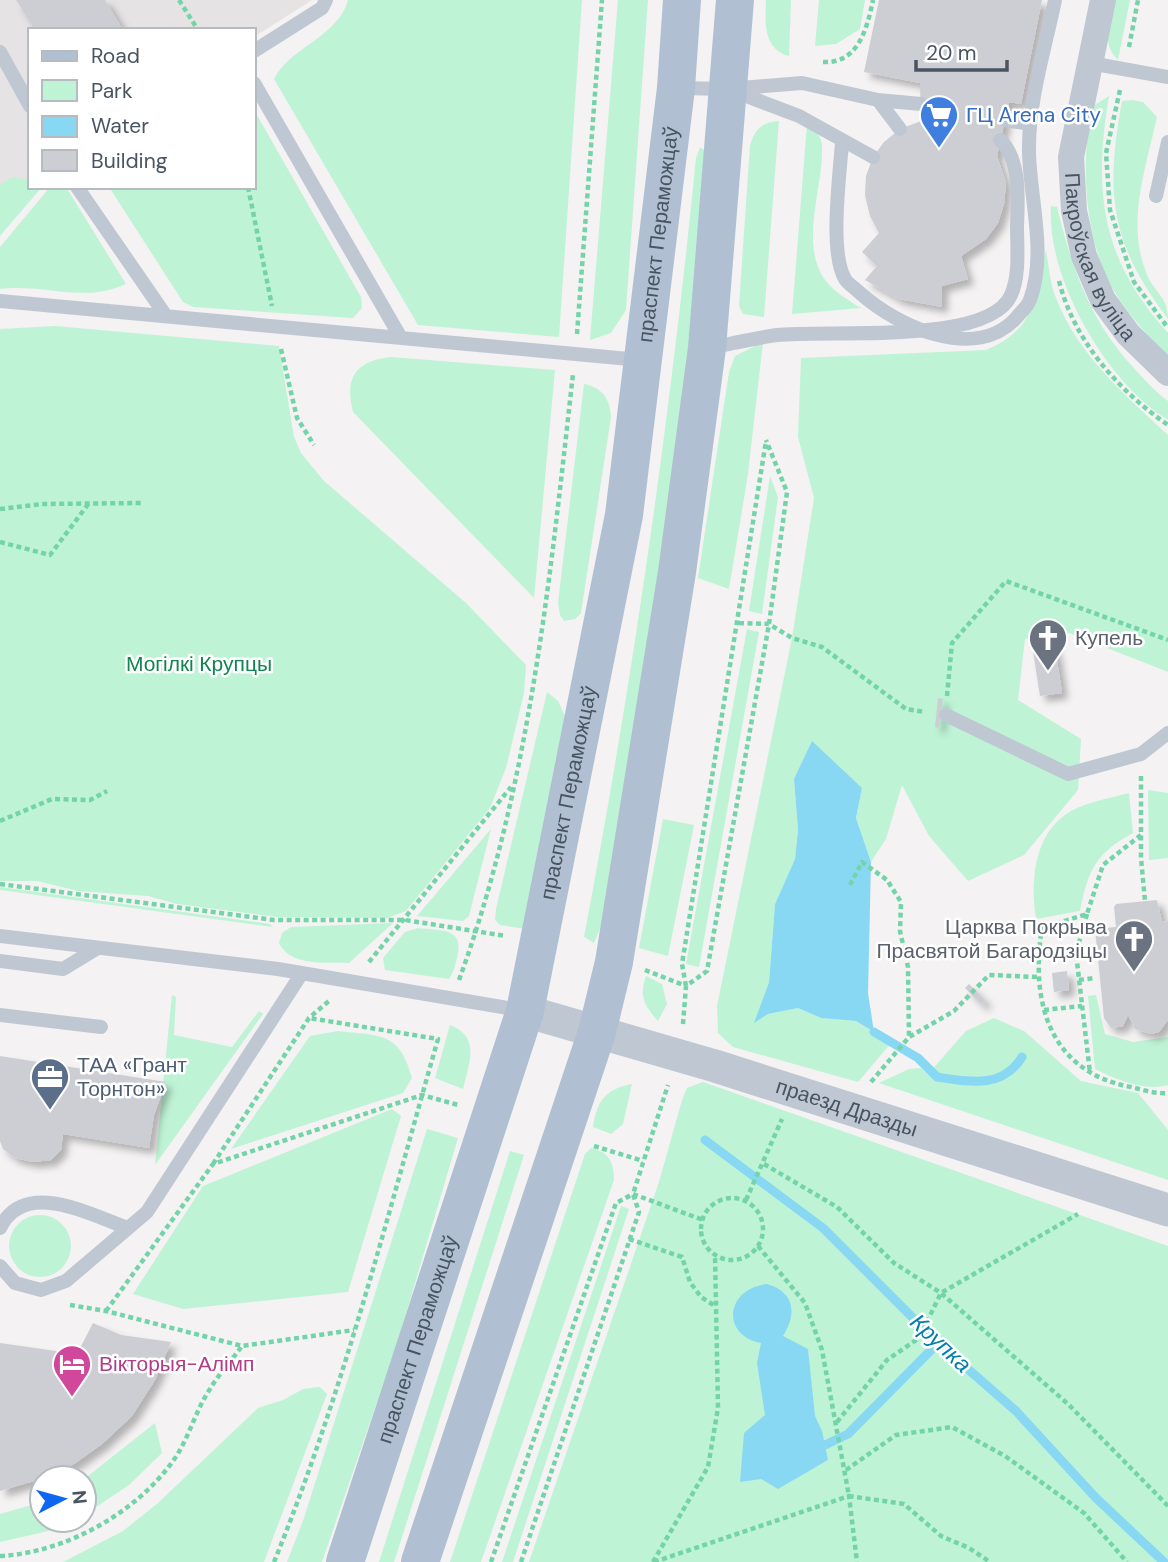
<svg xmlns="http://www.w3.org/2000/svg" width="1168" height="1562" font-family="'DM Sans',sans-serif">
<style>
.education{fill:#e5e3e4}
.green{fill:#bff3d6}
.water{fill:#89d8f3}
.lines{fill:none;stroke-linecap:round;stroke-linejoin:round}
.stream{stroke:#89d8f3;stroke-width:9}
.building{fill:#ccced4;filter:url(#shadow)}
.path{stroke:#74d4a9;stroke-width:4.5;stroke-dasharray:5 3.5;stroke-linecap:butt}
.service{stroke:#bfc8d2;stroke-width:14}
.minor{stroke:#bfc8d2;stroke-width:26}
.tertiary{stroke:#bfc8d2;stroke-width:33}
.primary{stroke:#b0c0d2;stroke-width:38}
.labels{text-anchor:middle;stroke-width:5;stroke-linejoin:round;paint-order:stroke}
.shop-label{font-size:21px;fill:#366cbe;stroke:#fff;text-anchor:start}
.street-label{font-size:21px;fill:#485461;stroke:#fff}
.worship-label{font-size:21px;fill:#5b616d;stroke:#fff;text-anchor:start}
.park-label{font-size:21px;fill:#118450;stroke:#fff}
.service-label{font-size:21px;fill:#4e5e75;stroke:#fff;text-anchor:start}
.hotel-label{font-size:21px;fill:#b23c85;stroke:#fff;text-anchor:start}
.water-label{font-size:23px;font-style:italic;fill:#047fa9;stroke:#fff}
</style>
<defs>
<filter id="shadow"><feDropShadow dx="6" dy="6" stdDeviation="3.5" flood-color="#0004"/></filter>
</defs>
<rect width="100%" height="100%" fill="#f4f2f2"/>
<!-- education -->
<path class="education" d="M0 0H312L254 37V30H30V180L0 199Z"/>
<!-- green -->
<path class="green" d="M348 0H582L559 337 418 325 274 79C290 47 338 37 348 0Z
M618 0H648L626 310 611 333 590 340Z
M766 0H791L789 56C763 49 765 22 766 0Z
M819 0H865L860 29 836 44 815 46Z
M1115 0H1130L1118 60C1100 42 1110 23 1115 0Z
M1109 96C1093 192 1101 259 1168 333V357C1143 330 1115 301 1102 266 1084 218 1081 155 1093 106Z
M1132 100 1143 102 1157 117C1146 168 1126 221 1146 272 1153 293 1168 295 1168 319 1110 242 1105 194 1122 101Z
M254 110 361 297 362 308 353 318 193 307 183 302 109 187H254Z
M779 121 764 317 743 314 739 306 750 145C755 129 762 122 779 121Z
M807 124C815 129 822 137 822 146 824 185 800 240 823 277 831 290 848 300 861 308L792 314Z
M700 147 708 153 692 349 660 586 602 924 594 943 584 937C633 679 670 420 696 158Z
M12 177 30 180V187H42L0 236V185Z
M50 187H66L126 284C82 304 47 283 0 289V247Z
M1051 206 1057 207C1072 268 1089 319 1133 367 1144 379 1154 391 1168 401V420C1107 383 1046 278 1051 206Z
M1046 250C1049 266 1050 283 1056 298 1078 355 1124 394 1168 435V672L1069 633 1025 639 1018 700 1081 739 1078 790 1024 855 968 881 929 836 902 785 886 839 871 862 856 818 862 788 794 779 798 830 795 859 775 904 769 982 755 1022 768 1014 798 1008 821 1018 856 1021 892 1042 858 1082 733 1047 718 1033 717 1006 792 638 814 498 798 437 801 358 986 350C1038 328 1033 298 1046 250Z
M55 326 279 346 294 437 301 453 324 481 466 603 526 665 524 693 506 768 490 808 406 911 387 918 277 917 177 904 148 896 78 891 37 881H0V329Z
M763 342 748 474 729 589 698 578 729 372 735 356Z
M391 357 555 370 534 598 353 412C344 377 356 361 391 357Z
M584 384C603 388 610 399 611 417L581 613 575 619 564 621 560 615 558 603Z
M770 476 778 497 762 614 749 611Z
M747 629 759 632 699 967 686 964Z
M547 692 558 701 566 718 525 929 500 925 495 920 496 909Z
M1148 790 1168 793V858L1149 860Z
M1129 793 1133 833C1096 853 1088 870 1080 911L1036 919C1030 881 1034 832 1071 811 1088 802 1110 798 1129 793Z
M663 819 694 825 668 956 639 948Z
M491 829 469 916 463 921 417 916Z
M0 887 270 924 272 927 0 890Z
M393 923 349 963C325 962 291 967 279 943L282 933 291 927Z
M418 928C442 931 465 927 457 958 455 965 454 972 449 979L385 970 383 958 405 932Z
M646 976 662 984 667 1004 658 1021C644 1005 639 997 646 976Z
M172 995 176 997 174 1035 232 1047 259 1011 263 1014 155 1165Z
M1096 995 1105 1034 1133 1042 1168 1037V1085C1145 1092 1115 1079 1095 1069L1088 996Z
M994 1018 1024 1031 1081 1081 1138 1093 1168 1130V1180L879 1083 909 1069 921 1068 928 1074 966 1031Z
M450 1025C481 1037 469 1063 463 1089L435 1078Z
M338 1031C379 1036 400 1031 412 1078L403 1093 231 1149 310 1036Z
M703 1082 1168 1246V1562H529L659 1182 682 1100 687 1088Z
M632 1084 623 1124 611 1134 593 1127C597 1101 605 1089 632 1084Z
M392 1109 401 1116 348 1292 183 1309 133 1294 203 1186Z
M427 1129 458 1138 397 1344 322 1562H287L304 1518Z
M591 1148C609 1152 614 1162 614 1180L481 1562H450L585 1154Z
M510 1151 524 1155 394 1562H379Z
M621 1206 629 1209 513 1562H502Z
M9 1246a31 31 0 1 1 62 0a31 31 0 1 1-62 0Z
M320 1387 327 1394 264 1562H63L123 1531 158 1503 258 1408 283 1400 303 1389Z
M155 1423 162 1453 129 1485 84 1515V1479Z
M42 1502V1520H73L53 1530 0 1542V1514Z"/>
<!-- water -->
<path class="water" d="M812 741 862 788 856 818 871 862 868 993 874 1032 856 1021 821 1018 798 1008 768 1014 754 1023 769 982 775 904 795 859 798 830 794 779Z
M767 1284C795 1292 797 1314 783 1336L808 1349 815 1416 822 1431 828 1460 778 1489 761 1479 740 1482 744 1433 765 1415 757 1363 761 1343C720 1335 726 1288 767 1284Z"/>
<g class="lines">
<!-- stream -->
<path class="stream" d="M874 1032 918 1058 937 1077C970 1082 1002 1089 1022 1057
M705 1140 823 1228 938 1343 1016 1411 1096 1498 1164 1562
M814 1443 825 1445 848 1434 938 1343"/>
</g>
<!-- building -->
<path class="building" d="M16 0H105L123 30H35Z
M879 0H1042L1021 104 1009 102 997 156 1006 183 1004 204 998 223 986 239 961 256 968 279 942 286V307L899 299 865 280 877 266 862 252 879 233 870 216 865 195 866 176 873 157 884 142 900 129 921 121 920 83 864 72Z
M1055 647 1062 693 1040 696 1033 651Z
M938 698 943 699 939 728 935 727Z
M1157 900 1162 922 1168 921V1020L1159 1032 1151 1034 1135 1029 1128 1015 1123 1026 1111 1028 1104 1018 1095 929 1116 927 1114 907 1116 904Z
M1067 971 1069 990 1054 992 1052 973Z
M969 984 986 1001 982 1005 965 988Z
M0 1056 166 1082 154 1115 149 1148 63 1134 61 1150 51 1160 33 1162 15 1158 3 1149 0 1141Z
M93 1323 121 1335 171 1342 155 1380 132 1416 102 1444 74 1464 44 1478 0 1491V1343L77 1354Z"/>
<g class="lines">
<!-- path -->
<path class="path" d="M179 0 198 30
M1129 47 1138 0
M823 62C858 64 867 29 873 0
M1120 90 1106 153 1110 210 1134 282 1168 328
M248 187 272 306
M1059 281C1074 341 1119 391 1168 425
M577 334 602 0
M281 349 297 418 314 445
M0 509 42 504 144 503
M0 542 50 555 89 503
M739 623 769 624 792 638 822 647 906 709 925 712
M947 696 952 643 1006 581 1168 640
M1141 776V858L1145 901
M0 821 52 799 90 800 107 791
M1141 835 1103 865 1087 914 1042 928C1030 1001 1049 1072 1131 1087 1143 1090 1156 1094 1168 1093
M0 884 274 920H405L506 936
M850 885 862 862 887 880 901 902 900 931 908 967 909 1037
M1087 914 1076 953 1090 1073
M1037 957 1076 953
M369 962 511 787
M645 970 686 986
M459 980C530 786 550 578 573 374
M1079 980 1095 978
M686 986 682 964 766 441
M1044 1010 1082 1006
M683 1024 686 986 707 971 769 624 787 492 766 440
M871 1082 909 1037 954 1011 989 975 1037 977
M594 1146 643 1161
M213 1164 309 1018 330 1000
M764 1164 837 1207 894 1263 941 1293 1068 1404 1168 1506
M701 1229a31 31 0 1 1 62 0a31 31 0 1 1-62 0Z
M746 1200 782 1119
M629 1239 682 1257 690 1282 701 1297 715 1306
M758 1246 805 1303 822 1350 849 1496 904 1504 941 1536 969 1548 990 1562
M70 1305 106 1311 242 1346 354 1330
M106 1311 213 1164 422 1095 458 1105
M837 1422 887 1360 919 1338 941 1293 1078 1214
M846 1470 896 1435 952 1427 1005 1456 1084 1513 1127 1562
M0 1556C64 1553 135 1514 173 1461 189 1439 195 1411 210 1389 219 1374 232 1360 242 1346
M274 1562C343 1393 388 1214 438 1039L309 1018
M491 1562 616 1203 633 1194 703 1220
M521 1562 639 1212 633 1194 668 1085
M653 1562 708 1467 718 1408 715 1254
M654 1562 849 1496 857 1562"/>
<!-- service -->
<path class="service" d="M254 51 322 8 326 0
M0 52 30 106
M1090 63 1168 77
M254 83 401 338
M678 88 729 89 802 83 878 100 921 104
M733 91 799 116 873 157
M878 100 900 129
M1005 120 1030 124
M842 142C840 174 829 252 845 279 848 284 856 289 860 293 898 327 977 363 1017 317 1021 312 1028 306 1030 300 1047 253 1030 200 1029 152 1028 102 1045 49 1055 0
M77 187 166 316
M1156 196 1168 142
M0 301 640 360
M709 348C731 344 754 338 777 335 827 329 989 346 1011 295 1020 275 1017 248 1017 226 1018 200 1021 159 1000 140
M946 715 1068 774 1141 754 1168 733
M0 936 278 969 525 1011
M0 961 63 969 96 949
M0 1015 101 1027
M0 1228C25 1178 90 1215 128 1228
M0 1266 15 1283 41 1290 66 1281 147 1212 302 973"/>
<!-- minor -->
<path class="minor" id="s1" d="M1103 0 1071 157 1074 211 1084 256 1103 300 1128 334 1168 373"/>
<!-- tertiary -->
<path class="tertiary" id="s2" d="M525 1011 715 1066 1168 1210"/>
<!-- primary -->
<g class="primary">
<path id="s3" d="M345 1562 525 1011 624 515 676 88 682 0"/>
<path d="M420 1562 597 1032 614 962 677 572 707 348 735 0"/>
</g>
</g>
<!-- icons -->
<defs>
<g id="supermarket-pin" transform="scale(2.0125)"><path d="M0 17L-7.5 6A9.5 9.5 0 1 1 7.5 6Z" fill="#3f7fe0" stroke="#fff"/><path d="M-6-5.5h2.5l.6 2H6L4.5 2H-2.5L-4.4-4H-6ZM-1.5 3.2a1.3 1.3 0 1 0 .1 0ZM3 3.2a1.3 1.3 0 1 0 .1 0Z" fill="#fff"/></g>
<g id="church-pin" transform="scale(2.0125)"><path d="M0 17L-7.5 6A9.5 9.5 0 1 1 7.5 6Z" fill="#6b7280" stroke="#fff"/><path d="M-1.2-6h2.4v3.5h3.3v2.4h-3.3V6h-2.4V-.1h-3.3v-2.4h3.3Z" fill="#fff"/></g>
<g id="office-pin" transform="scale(2.0125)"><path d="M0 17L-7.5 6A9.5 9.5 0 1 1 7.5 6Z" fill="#5c6f8a" stroke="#fff"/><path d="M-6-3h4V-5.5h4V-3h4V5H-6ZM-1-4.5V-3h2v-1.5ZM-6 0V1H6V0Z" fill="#fff"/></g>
<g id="hotel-pin" transform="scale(2.0125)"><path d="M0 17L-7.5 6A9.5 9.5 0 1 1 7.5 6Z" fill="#d1479c" stroke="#fff"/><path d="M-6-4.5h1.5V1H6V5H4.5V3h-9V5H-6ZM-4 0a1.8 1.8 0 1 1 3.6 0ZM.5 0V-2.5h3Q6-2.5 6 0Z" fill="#fff"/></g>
</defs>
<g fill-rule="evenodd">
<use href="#supermarket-pin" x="939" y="115"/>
<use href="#church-pin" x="1048" y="638"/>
<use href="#church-pin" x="1134" y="939"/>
<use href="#office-pin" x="50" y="1077"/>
<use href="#hotel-pin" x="72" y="1364"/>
</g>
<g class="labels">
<!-- shop labels -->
<g class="shop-label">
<text x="966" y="122">ГЦ Arena City</text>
</g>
<!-- street labels -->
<g class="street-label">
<text dy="7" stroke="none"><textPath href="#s3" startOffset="1368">праспект Пераможцаў</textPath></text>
<text dy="7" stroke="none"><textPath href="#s1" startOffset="266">Пакроўская вуліца</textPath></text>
<text dy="7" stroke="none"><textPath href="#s3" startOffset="802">праспект Пераможцаў</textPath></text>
<text dy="7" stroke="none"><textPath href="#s2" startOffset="336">праезд Дразды</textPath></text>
<text dy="7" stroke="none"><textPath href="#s3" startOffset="234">праспект Пераможцаў</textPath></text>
</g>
<!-- worship labels -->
<g class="worship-label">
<text x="1075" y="645">Купель</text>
<text x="1107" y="934" text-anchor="end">Царква Покрыва<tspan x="1107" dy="24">Прасвятой Багародзіцы</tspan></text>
</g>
<!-- park labels -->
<g class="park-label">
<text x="199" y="671">Могілкі Крупцы</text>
</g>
<!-- service labels -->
<g class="service-label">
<text x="77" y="1072">ТАА «Грант<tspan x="77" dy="24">Торнтон»</tspan></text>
</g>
<!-- hotel labels -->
<g class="hotel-label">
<text x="99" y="1371">Вікторыя-Алімп</text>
</g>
<!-- water labels -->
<g class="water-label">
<text transform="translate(941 1343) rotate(43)" y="8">Крупка</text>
</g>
</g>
<!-- legend -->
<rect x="28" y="28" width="228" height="161" fill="#ffffff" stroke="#b6bbc0" stroke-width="2"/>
<rect x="42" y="51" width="35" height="10" fill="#b0c0d2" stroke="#b6bbc0" stroke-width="2"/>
<text x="91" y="63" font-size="21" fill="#485461">Road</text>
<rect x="42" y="80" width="35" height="21" fill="#bff3d6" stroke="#b6bbc0" stroke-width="2"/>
<text x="91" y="98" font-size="21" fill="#485461">Park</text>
<rect x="42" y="116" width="35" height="21" fill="#89d8f3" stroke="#b6bbc0" stroke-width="2"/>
<text x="91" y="133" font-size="21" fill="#485461">Water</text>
<rect x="42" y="150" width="35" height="21" fill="#ccced4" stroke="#b6bbc0" stroke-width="2"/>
<text x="91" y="168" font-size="21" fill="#485461">Building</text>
<!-- north arrow -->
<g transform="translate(63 1499) rotate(84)"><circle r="33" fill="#ffffff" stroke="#b6bbc0" stroke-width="2"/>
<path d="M0-5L12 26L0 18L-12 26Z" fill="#0d67f3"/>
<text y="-10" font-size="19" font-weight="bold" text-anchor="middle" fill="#485461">N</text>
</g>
<!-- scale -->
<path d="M916 60v10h91v-10" fill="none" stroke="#485461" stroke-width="3.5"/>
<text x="926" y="60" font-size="21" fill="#485461" stroke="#ffffff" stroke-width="5" paint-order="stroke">20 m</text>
</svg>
